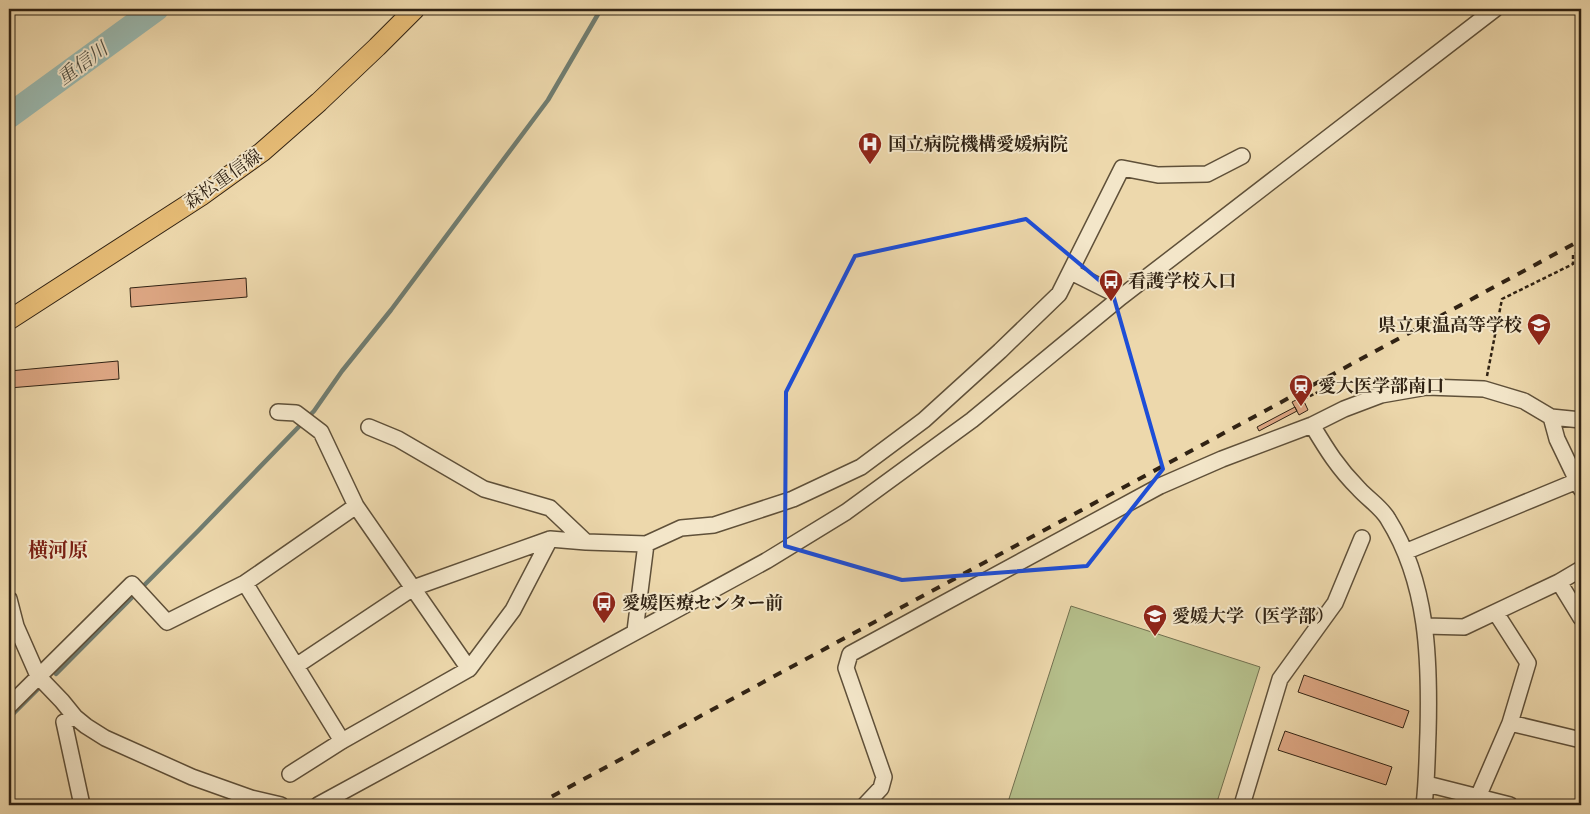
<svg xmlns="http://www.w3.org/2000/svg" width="1590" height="814" font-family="'Old Standard TT','Noto Serif JP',serif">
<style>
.green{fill:#b5bf8b;stroke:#72704f}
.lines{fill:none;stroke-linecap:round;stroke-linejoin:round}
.stream{stroke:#707d71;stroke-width:4.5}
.river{stroke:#9ab9b0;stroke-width:25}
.building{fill:#dea784;stroke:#302213}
.minor-casing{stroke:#5f5039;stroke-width:18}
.major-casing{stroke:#302213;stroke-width:21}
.path{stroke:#302213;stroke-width:2.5;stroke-dasharray:4 2.5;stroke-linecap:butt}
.minor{stroke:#f3e6c9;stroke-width:15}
.major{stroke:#e6bc76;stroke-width:19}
.rail{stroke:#302213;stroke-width:4;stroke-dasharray:9 9;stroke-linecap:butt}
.marked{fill:none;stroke:#1d4ed8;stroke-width:4;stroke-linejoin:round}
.labels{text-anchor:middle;stroke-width:4;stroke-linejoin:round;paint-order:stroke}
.poi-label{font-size:18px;font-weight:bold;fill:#302213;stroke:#f3e6c9;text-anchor:start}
.street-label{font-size:18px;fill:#302213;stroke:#f3e6c9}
.water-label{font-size:19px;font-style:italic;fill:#504f42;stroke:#f3e6c9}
.quarter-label{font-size:20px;font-weight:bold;fill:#7a1f14;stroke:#f3e6c9}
</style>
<rect width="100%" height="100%" fill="#edd8ac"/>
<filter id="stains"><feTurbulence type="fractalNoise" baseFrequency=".004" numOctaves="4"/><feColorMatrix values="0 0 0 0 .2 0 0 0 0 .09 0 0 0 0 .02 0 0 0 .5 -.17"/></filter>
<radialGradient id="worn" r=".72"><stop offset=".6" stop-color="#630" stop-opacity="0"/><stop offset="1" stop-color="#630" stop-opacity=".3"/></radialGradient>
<!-- green -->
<path class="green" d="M1071 606 1260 667 1216 805H1007Z"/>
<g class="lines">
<!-- stream -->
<path class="stream" d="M56 674 199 530 314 411 342 371 391 310 548 100 601 9
M9 718 40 687"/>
<!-- river -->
<path class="river" d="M9 116 156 9"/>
</g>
<!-- building -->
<path class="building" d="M246 278 247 297 131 307 130 288Z
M118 361 119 379 9 388V371Z
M1302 397 1308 410 1299 415 1292 402Z
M1295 407 1297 411 1259 431 1257 427Z
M1304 675 1409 711 1403 728 1298 692Z
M1285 731 1392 767 1386 785 1278 750Z"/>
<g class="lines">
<!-- minor casing -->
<g class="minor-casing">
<path id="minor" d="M1071 272 1121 297
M278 412 296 413 321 432 356 506 469 669 342 741 290 774
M1551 417 1557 439 1581 489
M1312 425C1327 450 1338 468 1359 489 1368 499 1382 508 1388 519 1428 583 1430 660 1428 733 1427 757 1427 781 1424 805
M369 427 398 439 484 489 550 508 586 542 646 544 681 528 714 525 793 499 861 467 924 420 1000 351 1059 294 1122 168 1158 175 1207 174 1242 156
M1405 552 1577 481
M1559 582 1581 618
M245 583 342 741
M9 599 16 626 38 676 62 701 75 717 86 726 105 738 192 777 251 798 281 805
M1425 626 1464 627 1559 582 1581 569
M635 631 646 544
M296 666 413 588 550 539 586 542
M469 669 513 610 550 539
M9 706 132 584 167 622 245 583 356 506
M75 717 64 722 82 805
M1510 723 1581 740
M1427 784 1510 805
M1478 797 1510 723 1528 663 1496 613
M318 805 766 561 846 512 972 420 1121 297 1495 9
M865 805 881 788 884 777 846 668 850 654 1160 486 1222 459 1312 425 1344 409 1381 395 1427 387 1484 389 1524 401 1551 417 1581 420
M1242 805 1280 679 1335 603 1362 538"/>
</g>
<!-- major casing -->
<g class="major-casing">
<path id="major" d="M9 320 201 196 262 152 319 102 377 47 415 9"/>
</g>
<!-- path -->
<path class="path" d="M1487 376 1502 299 1573 264V255L1581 250
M1304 399 1318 392"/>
<!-- minor -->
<use href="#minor" class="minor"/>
<!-- major -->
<use href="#major" class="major"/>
<!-- rail -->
<path class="rail" d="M536 805 1581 240"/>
</g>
<!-- marked area -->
<path class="marked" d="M1026 219 1112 291 1163 469 1087 566 902 580 785 546 786 392 855 256Z"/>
<!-- icons -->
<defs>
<g id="hospital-pin" transform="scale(1.25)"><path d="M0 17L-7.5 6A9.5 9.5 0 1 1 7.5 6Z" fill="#8f2418" stroke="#f3e6c9"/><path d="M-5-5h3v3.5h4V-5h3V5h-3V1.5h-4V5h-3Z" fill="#fff"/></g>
<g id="bus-pin" transform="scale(1.25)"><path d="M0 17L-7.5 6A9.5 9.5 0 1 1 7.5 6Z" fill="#8f2418" stroke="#f3e6c9"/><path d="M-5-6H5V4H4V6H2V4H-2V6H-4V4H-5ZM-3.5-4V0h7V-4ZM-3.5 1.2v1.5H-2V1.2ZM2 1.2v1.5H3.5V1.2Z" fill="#fff"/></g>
<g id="school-pin" transform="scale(1.25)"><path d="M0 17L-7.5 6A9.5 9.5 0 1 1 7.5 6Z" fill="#8f2418" stroke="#f3e6c9"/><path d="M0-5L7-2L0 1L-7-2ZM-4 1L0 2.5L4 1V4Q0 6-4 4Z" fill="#fff"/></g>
<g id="station-pin" transform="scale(1.25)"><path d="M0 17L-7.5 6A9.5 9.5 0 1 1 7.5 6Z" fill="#8f2418" stroke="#f3e6c9"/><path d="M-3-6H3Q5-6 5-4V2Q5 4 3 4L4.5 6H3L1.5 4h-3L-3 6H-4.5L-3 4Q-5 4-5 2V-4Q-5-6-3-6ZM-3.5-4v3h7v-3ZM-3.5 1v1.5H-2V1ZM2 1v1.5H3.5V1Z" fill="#fff"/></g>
<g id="university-pin" transform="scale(1.25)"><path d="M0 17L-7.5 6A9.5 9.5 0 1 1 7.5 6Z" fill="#8f2418" stroke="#f3e6c9"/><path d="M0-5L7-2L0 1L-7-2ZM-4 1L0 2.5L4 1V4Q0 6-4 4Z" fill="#fff"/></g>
</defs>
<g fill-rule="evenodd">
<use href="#hospital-pin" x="870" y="144"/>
<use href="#bus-pin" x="1111" y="281"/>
<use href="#school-pin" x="1539" y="325"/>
<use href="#station-pin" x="1301" y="386"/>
<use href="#bus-pin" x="604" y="603"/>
<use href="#university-pin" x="1155" y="616"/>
</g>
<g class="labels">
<!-- poi labels -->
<g class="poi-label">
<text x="888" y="150">国立病院機構愛媛病院</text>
<text x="1128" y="287">看護学校入口</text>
<text x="1522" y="331" text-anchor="end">県立東温高等学校</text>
<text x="1318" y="392">愛大医学部南口</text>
<text x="622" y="609">愛媛医療センター前</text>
<text x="1172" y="622">愛媛大学（医学部）</text>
</g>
<!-- street labels -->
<g class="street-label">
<text transform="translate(223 179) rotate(-35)" y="6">森松重信線</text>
</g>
<!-- water labels -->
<g class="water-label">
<text transform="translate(82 63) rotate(-36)" y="7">重信川</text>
</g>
<!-- quarter labels -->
<g class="quarter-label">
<text x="58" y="557">横河原</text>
</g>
</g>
<!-- margin -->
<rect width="1590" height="814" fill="none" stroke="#edd8ac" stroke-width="30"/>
<rect x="10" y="10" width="1570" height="794" fill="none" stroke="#302213" stroke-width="2.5"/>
<rect x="15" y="15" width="1560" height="784" fill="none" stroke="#302213"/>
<rect width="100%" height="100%" filter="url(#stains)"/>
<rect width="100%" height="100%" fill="url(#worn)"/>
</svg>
